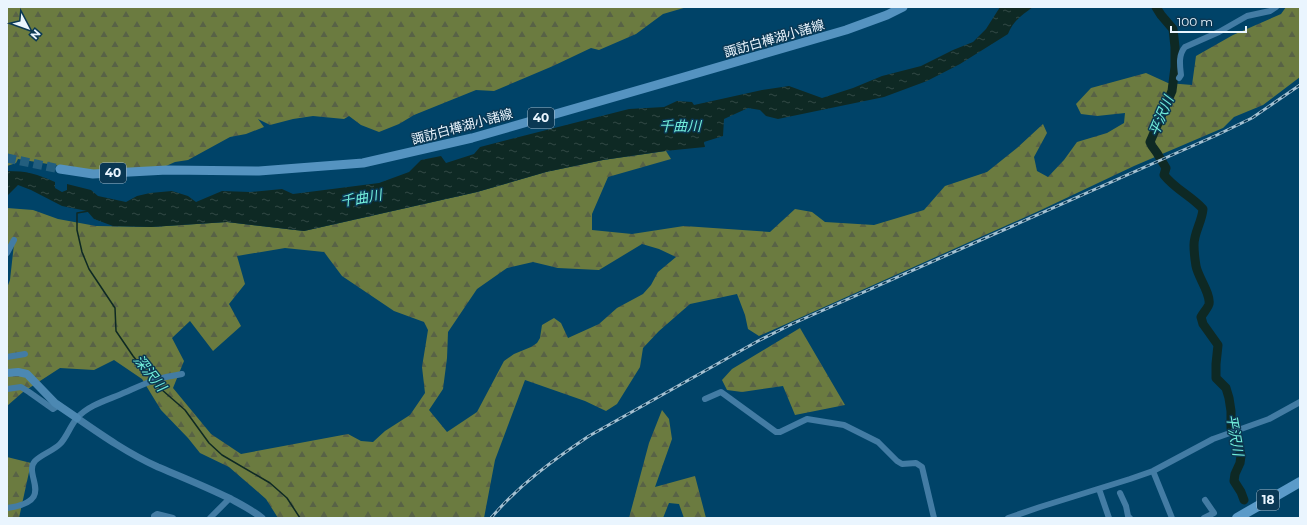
<svg xmlns="http://www.w3.org/2000/svg" width="1307" height="525" font-family="Montserrat,'Noto Sans JP',sans-serif">
<style>
.forest{fill:url(#forest-firs);fill-rule:evenodd}
.water{fill:url(#water-ripples)}
.lines{fill:none;stroke-linecap:round;stroke-linejoin:round}
.stream{stroke:#0e2924;stroke-width:1.5}
.river{stroke:#0e2924;stroke-width:9}
.primary-tunnel{stroke:#235e7e;stroke-width:9;stroke-dasharray:9 4.5;stroke-linecap:butt}
.minor{stroke:#437ca4;stroke-width:6}
.tertiary{stroke:#437ca4;stroke-width:7}
.secondary{stroke:#4c88b2;stroke-width:8}
.primary{stroke:#5593c0;stroke-width:9}
.trunk{stroke:#5b9bc9;stroke-width:10}
.rail-casing{stroke:#a4c0d1;stroke-width:3}
.rail{stroke:#0a3854;stroke-width:1.5;stroke-dasharray:4.5;stroke-linecap:butt}
.labels{text-anchor:middle;stroke-width:3;stroke-linejoin:round;paint-order:stroke}
.shield{fill:#0a3854;stroke:#a7bccb;stroke-width:1}
.shield-label{font-size:12px;font-weight:bold;fill:#eaf5fe}
.street-label{font-size:13px;fill:#eaf5fe;stroke:#0a3854}
.water-label{font-size:14px;font-style:italic;fill:#73eeda;stroke:#0a3854}
</style>
<defs>
<pattern id="forest-firs" width="22" height="20" patternUnits="userSpaceOnUse"><rect width="22" height="20" fill="#6b7b40"/><path d="M5 1l3.5 6h-7zM16 11l3.5 6h-7z" fill="#586246"/></pattern>
<pattern id="water-ripples" width="26" height="14" patternUnits="userSpaceOnUse"><rect width="26" height="14" fill="#0e2924"/><path d="M2 4q2-2 4 0t4 0M15 11q2-2 4 0t4 0" fill="none" stroke="#314945"/></pattern>
</defs>
<rect width="100%" height="100%" fill="#004368"/>
<!-- forest -->
<path class="forest" d="M7 7H687L663 14 636 34 599 50 591 48 553 66 494 91 476 90 414 115 399 124 379 132 361 125 349 116 344 119 313 116 293 119 270 125 258 119 264 127 246 134 230 137 188 160 175 162 166 166 103 172 66 167 18 159 16 163 7 166Z
M1286 7H1300V77L1263 105 1234 117 1223 128 1134 166 1041 210 759 336 748 329 745 315 737 294 690 304 659 331 643 348 640 367 617 404 606 411 585 401 525 380 495 460 484 518H278L266 499 229 467 200 453 188 438 161 410 142 379 114 360 94 370 60 368 23 392 7 406V288L10 280 14 244 7 249V208L33 210 58 219 96 226 151 227 227 222 304 231 477 192 546 172 603 160 666 151 671 159 608 177 592 214V230L632 234 684 226 770 232 795 209 812 212 825 222 874 225 924 210 945 186 987 172 1017 148 1043 124 1047 133 1034 157 1037 171 1048 177 1064 160 1077 142 1107 133 1124 123 1125 113 1097 116 1081 114 1076 104 1091 88 1146 73 1168 83 1192 85 1196 56 1233 35 1281 14ZM642 244 659 249 676 257 658 272 651 285 643 294 617 308 599 324 568 338 561 323 554 318 542 325 540 338 537 343 531 347 514 354 504 361 477 412 447 432 429 410 443 389 447 358 448 332 477 289 507 268 533 262 558 268 599 270ZM285 248 324 252 342 276 394 311 424 322 428 330 422 367 425 393 410 415 385 431 373 442 361 441 348 434 241 454 211 434 173 388 184 361 172 338 190 321 213 351 241 326 229 304 245 284 237 256Z
M800 328 845 405 795 415 783 386 742 392 727 390 722 380 732 369Z
M662 410 669 419 672 439 655 487 695 476 706 518H684L679 504 669 503 663 518H629L649 443Z
M7 457 31 463 19 518H7Z"/>
<!-- water -->
<path class="water" d="M1000 7H1033C1022 15 1013 21 1008 34L960 64 927 81 884 97 778 119 766 116 760 110 748 108 724 119 723 136 704 142 705 147 665 151 603 160 546 172 477 192 304 231 227 222 151 227 113 226 94 219 87 211 62 206 31 190 18 185 7 196V171C27 171 37 174 55 182V188L62 192 67 190V184L91 190 98 196 126 202 137 196 150 193 172 191 188 196 196 202 222 191 250 192 282 189 293 194 379 183 409 172 421 160 441 156 446 163 474 154 480 147 629 109 664 107 677 101 692 102 694 105 762 90 789 86 822 98 853 88 882 76 921 66 953 50 973 42 986 29Z"/>
<g class="lines">
<!-- stream -->
<path class="stream" d="M89 211 77 213V230L82 252 89 269 115 308 116 331 133 356 152 379
M155 382 161 389 185 410 209 443 222 455 270 483 287 498 300 518"/>
<!-- river -->
<path class="river" d="M1156 7 1161 15 1173 29 1175 47V67L1172 91 1150 142 1152 146 1157 153 1166 168 1164 175C1175 189 1191 196 1203 209 1202 222 1194 232 1194 245 1194 252 1195 260 1196 266 1198 277 1211 294 1209 304 1208 308 1203 313 1201 317L1203 324 1218 345 1216 364V378L1226 388 1229 398 1231 411V428L1238 440 1241 456 1240 463 1235 474 1234 481 1241 492 1244 500"/>
<!-- primary-tunnel -->
<path class="primary-tunnel" d="M7 158 60 169"/>
<!-- minor -->
<path class="minor" d="M1179 78 1181 75C1180 66 1178 55 1185 47L1219 32 1247 16 1270 11 1276 7
M7 253 14 240
M7 357 25 354
M7 389 21 387 29 392 53 409 59 405
M705 399 721 392 776 432H780L807 419 844 425 878 442 897 461 902 464 916 463 922 467 934 518
M1153 471 1172 518
M1099 489 1109 518
M1120 493 1126 506 1128 516 1130 518
M7 508C58 501 22 475 35 461 42 454 53 451 60 444 67 437 70 426 77 418 88 406 104 401 119 395 131 390 143 384 155 380 164 377 173 376 182 374
M154 518V516L157 514 173 518
M210 518 229 499
M1008 518 1040 507 1130 479 1153 471 1213 439 1269 419 1300 402
M1204 518 1214 513 1205 500"/>
<!-- tertiary -->
<path class="tertiary" d="M77 418C103 436 129 454 158 467 182 477 207 487 231 499 242 505 252 510 262 518"/>
<!-- secondary -->
<path class="secondary" d="M7 373 18 372 27 374 55 403 77 418"/>
<!-- primary -->
<path class="primary" d="M60 169 93 174 167 170 259 171 363 163 472 138 684 77 846 30 887 15 903 7"/>
<!-- trunk -->
<path class="trunk" d="M1237 518 1300 482"/>
<!-- rail casing -->
<g class="rail-casing">
<path id="rail" d="M491 518C519 485 553 460 589 436L758 341 792 324 1217 135 1252 118 1300 85"/>
</g>
<!-- rail -->
<use href="#rail" class="rail"/>
</g>
<g class="labels">
<!-- shield labels -->
<g class="shield">
<rect x="528" y="108" width="26" height="20" rx="3"/>
<rect x="100" y="163" width="26" height="20" rx="3"/>
<rect x="1257" y="490" width="22" height="20" rx="3"/>
</g>
<g class="shield-label">
<text x="541" y="122">40</text>
<text x="113" y="177">40</text>
<text x="1268" y="504">18</text>
</g>
<!-- street labels -->
<g class="street-label">
<text transform="translate(774 38) rotate(-16)" y="5">諏訪白樺湖小諸線</text>
<text transform="translate(462 126) rotate(-15)" y="5">諏訪白樺湖小諸線</text>
</g>
<!-- water labels -->
<g class="water-label">
<text transform="translate(1161 116) rotate(-67)" y="5">平沢川</text>
<text x="680" y="131">千曲川</text>
<text transform="translate(361 198) rotate(-10)" y="5">千曲川</text>
<text transform="translate(150 373) rotate(51)" y="5">深沢川</text>
<text transform="translate(1235 435) rotate(80)" y="5">平沢川</text>
</g>
</g>
<!-- border -->
<rect width="1307" height="525" fill="none" stroke="#eaf5fe" stroke-width="16"/>
<!-- north arrow -->
<g transform="translate(28 28) rotate(131)" stroke="#0a3854" stroke-width="3" paint-order="stroke">
<path d="M0-3L7 15L0 10L-7 15Z" fill="#eaf5fe"/>
<text y="-6" font-size="11" font-weight="bold" text-anchor="middle" fill="#eaf5fe">N</text>
</g>
<!-- scale -->
<path d="M1171 26v6h75v-6" fill="none" stroke="#eaf5fe" stroke-width="2"/>
<text x="1177" y="26" font-size="12" fill="#eaf5fe" stroke="#0a3854" stroke-width="3" paint-order="stroke">100 m</text>
</svg>
